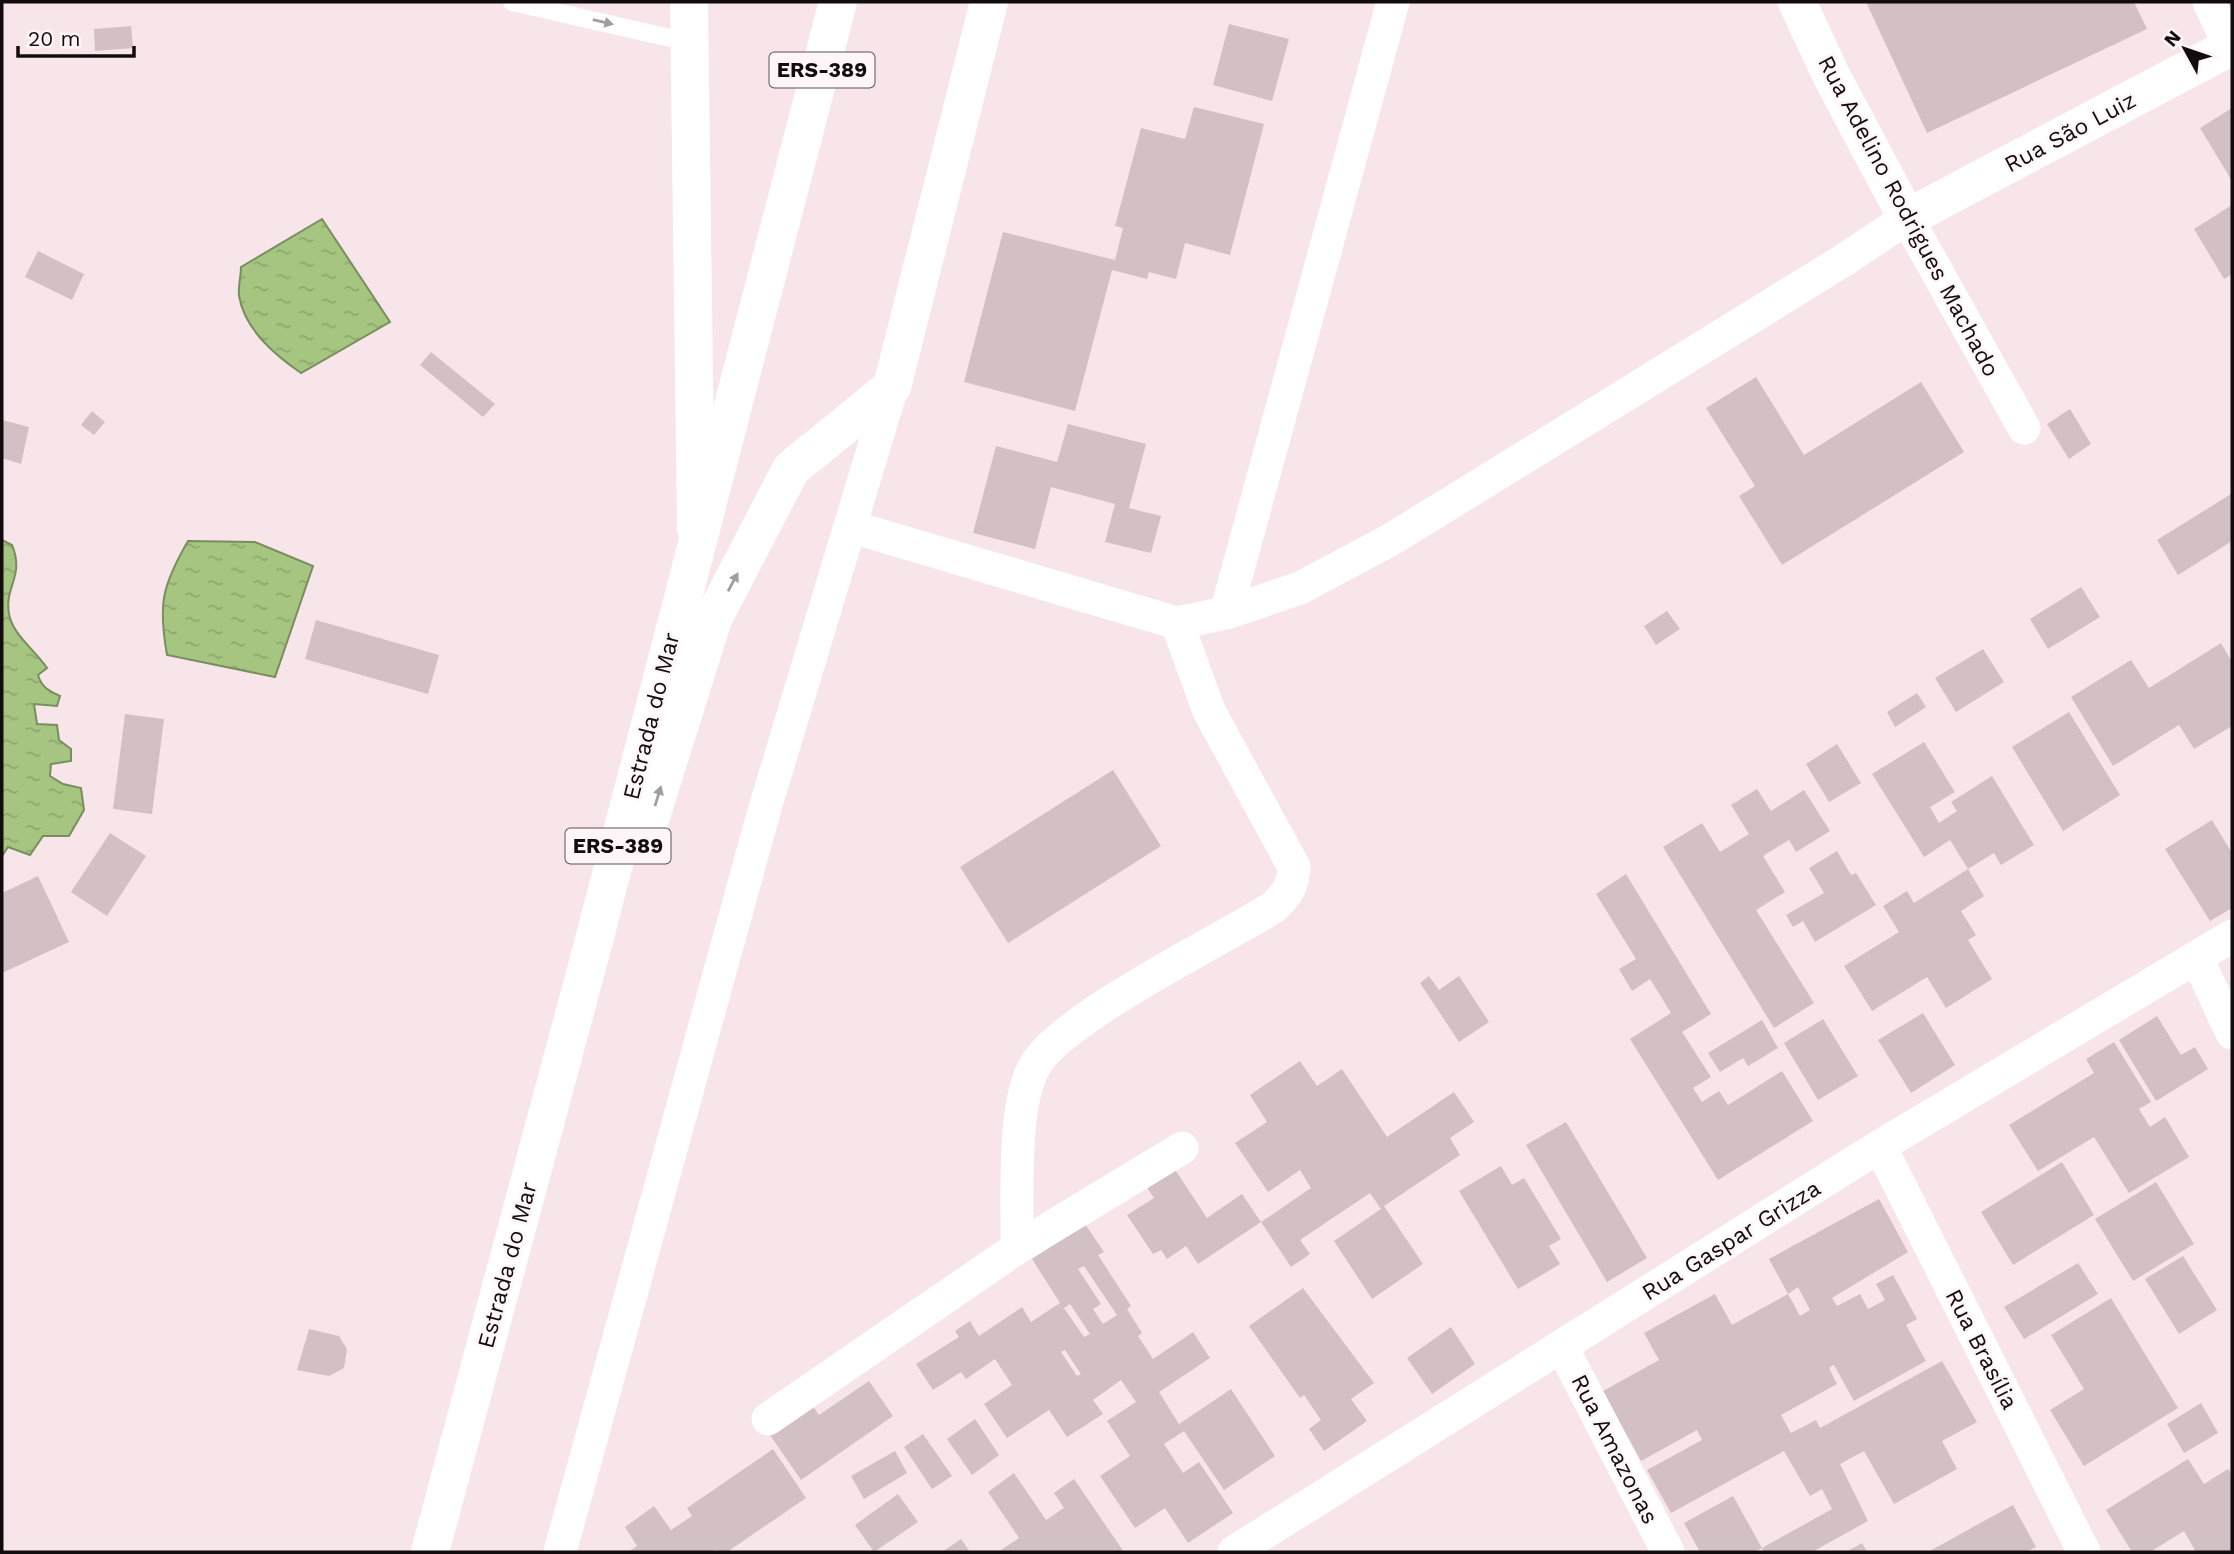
<svg xmlns="http://www.w3.org/2000/svg" width="2234" height="1554" font-family="'Work Sans',sans-serif">
<style>
.water{fill:url(#water-ripples);stroke:#798e5e;stroke-width:2}
.building{fill:#d2c0c5;fill-rule:evenodd}
.lines{fill:none;stroke-linecap:round;stroke-linejoin:round}
.service{stroke:#fff;stroke-width:18}
.minor{stroke:#fff;stroke-width:33}
.tertiary{stroke:#fff;stroke-width:38}
.secondary{stroke:#fff;stroke-width:38}
.primary{stroke:#fff;stroke-width:38}
.oneway{fill:#a09e9f}
.labels{text-anchor:middle;stroke-width:5;stroke-linejoin:round;paint-order:stroke}
.shield{fill:#fdf5f7;stroke:#585254;stroke-width:2}
.shield-label{font-size:21px;font-weight:bold;fill:#120c0e}
.street-label{font-size:23px;fill:#120c0e;stroke:#fdf5f7}
</style>
<defs>
<pattern id="water-ripples" width="26" height="14" patternUnits="userSpaceOnUse" patternTransform="scale(1.75)"><rect width="26" height="14" fill="#a5c581"/><path d="M2 4q2-2 4 0t4 0M15 11q2-2 4 0t4 0" fill="none" stroke="#8da86e"/></pattern>
</defs>
<rect width="100%" height="100%" fill="#f7e5ea"/>
<!-- water -->
<path class="water" d="M322 219 390 322 301 373C275 355 245 330 239 296 238 287 241 276 241 267Z
M2 540 12 545C25 577 4 586 9 614 12 634 36 651 47 668L38 675C42 688 49 691 60 696L57 706 34 704 37 724 57 725 59 740 71 749V761L51 764 50 776 63 784 81 788 84 810 69 836H43L30 855 8 847 2 856Z
M188 541 255 542 313 566 275 677 167 655C158 604 162 586 188 541Z"/>
<!-- building -->
<path class="building" d="M1866 2H2134L2147 29 1927 133Z
M1229 24 1289 39 1272 101 1213 85Z
M131 26 133 48 95 51 94 29Z
M1194 107 1264 124 1230 255 1185 243 1176 279 1149 272 1147 279 1112 270 1075 411 964 382 1003 232 1115 260 1123 228 1115 226 1141 128 1185 139Z
M2232 108V181L2200 128Z
M2232 205V274L2224 279 2194 229Z
M38 251 84 274 72 300 25 277Z
M431 352 495 404 483 417 420 365Z
M1756 377 1804 455 1921 382 1964 452 1782 565 1739 496 1755 486 1706 408Z
M2070 409 2091 444 2069 459 2047 424Z
M92 411 105 422 94 435 81 425Z
M2 420 29 427 21 464 2 458Z
M1068 424 1146 444 1129 508 1161 516 1151 553 1105 542 1115 504 1051 487 1035 549 973 533 996 446 1057 462Z
M2231 494 2232 541 2178 575 2157 540Z
M2081 587 2100 617 2048 649 2030 619Z
M1667 611 1680 629 1656 645 1644 626Z
M316 620 439 655 428 694 305 659Z
M2221 643 2232 662V726L2194 749 2179 725 2113 766 2071 697 2131 660 2149 688Z
M1983 649 2004 682 1956 712 1935 678Z
M1917 693 1926 707 1895 727 1887 712Z
M2069 712 2120 795 2063 831 2012 747Z
M125 714 164 719 152 814 113 809Z
M1924 742 1955 792 1930 807 1939 823 1957 811 1951 802 1992 776 2034 845 2001 865 1994 853 1968 869 1950 840 1924 857 1872 774Z
M1837 744 1861 783 1829 802 1806 764Z
M1113 770 1161 846 1008 943 960 867Z
M1757 789 1771 811 1804 790 1830 831 1796 852 1789 840 1763 856 1785 892 1756 910 1814 1003 1774 1028 1663 847 1702 823 1720 852 1749 834 1731 805Z
M2212 820 2232 853V908L2210 921 2165 849Z
M110 833 146 856 107 916 71 892Z
M1837 851 1851 875 1856 873 1876 905 1815 942 1803 921 1793 927 1786 915 1824 893 1809 868Z
M1968 869 1984 896 1961 911 1976 935 1968 940 1992 979 1946 1008 1927 977 1872 1011 1844 966 1899 932 1883 906 1907 891 1914 903Z
M1626 874 1711 1014 1682 1032 1711 1077 1693 1088 1702 1102 1719 1091 1728 1105 1782 1071 1813 1121 1718 1180 1630 1039 1671 1013 1650 979 1632 991 1619 969 1636 959 1596 894Z
M38 876 69 942 2 973V893Z
M1429 976 1439 990 1459 976 1489 1022 1459 1042 1420 983Z
M1923 1013 1955 1065 1911 1093 1878 1040Z
M2157 1016 2181 1055 2195 1047 2208 1069 2156 1101 2119 1040Z
M1823 1019 1858 1076 1818 1100 1784 1043Z
M1762 1020 1778 1048 1748 1066 1743 1058 1720 1072 1708 1053Z
M2114 1042 2151 1102 2139 1109 2150 1127 2165 1117 2189 1157 2129 1193 2094 1137 2038 1171 2009 1125 2094 1073 2086 1059Z
M1300 1061 1317 1086 1342 1069 1387 1137 1454 1092 1474 1122 1450 1138 1460 1155 1384 1206 1423 1264 1372 1299 1334 1241 1381 1209 1370 1193 1300 1240 1310 1254 1291 1267 1261 1222 1311 1188 1300 1170 1268 1192 1235 1143 1267 1122 1250 1095Z
M1566 1122 1647 1258 1607 1282 1526 1145Z
M2062 1162 2094 1215 2013 1265 1981 1212Z
M1172 1165 1207 1218 1242 1194 1261 1222 1198 1264 1186 1246 1167 1259 1161 1250 1153 1254 1127 1215 1154 1198 1144 1183Z
M1501 1166 1512 1185 1524 1178 1561 1239 1549 1246 1560 1264 1518 1289 1459 1191Z
M2156 1182 2194 1244 2133 1281 2095 1219Z
M1879 1199 1908 1252 1832 1298 1837 1306 1860 1294 1868 1309 1885 1300 1876 1284 1893 1275 1917 1319 1906 1325 1926 1361 1854 1401 1834 1365 1829 1368 1837 1384 1781 1415 1791 1433 1816 1420 1820 1428 1942 1361 1977 1422 1942 1441 1957 1469 1894 1504 1864 1451 1840 1464 1868 1521 1812 1552H1764L1762 1548 1832 1509 1822 1489 1810 1496 1784 1451 1671 1513 1647 1470 1702 1440 1697 1430 1641 1461 1603 1391 1659 1360 1644 1333 1715 1294 1732 1325 1788 1294 1800 1316 1810 1310 1798 1287 1788 1294 1769 1259Z
M1085 1224 1104 1252 1098 1255 1131 1306 1127 1309 1142 1333 1138 1336 1153 1359 1193 1332 1210 1358 1159 1392 1179 1424 1231 1389 1275 1456 1224 1490 1184 1431 1164 1444 1183 1473 1199 1462 1233 1513 1188 1543 1165 1508 1135 1528 1100 1476 1130 1456 1107 1421 1136 1402 1121 1380 1093 1400 1103 1414 1067 1437 1049 1410 1007 1438 984 1404 1012 1385 995 1359 966 1379 961 1372 933 1390 916 1364 959 1337 955 1331 970 1321 979 1336 1022 1307 1031 1322 1060 1303 1032 1259ZM1084 1266 1117 1315 1103 1324 1093 1309 1101 1304 1078 1269ZM1070 1304 1090 1334 1084 1337 1064 1308ZM1065 1350 1081 1374 1077 1376 1061 1352Z
M2183 1256 2217 1310 2179 1334 2145 1279Z
M2078 1263 2098 1294 2024 1339 2004 1307Z
M1303 1288 1374 1383 1351 1399 1367 1421 1324 1451 1309 1429 1321 1420 1304 1395 1300 1398 1249 1326Z
M2111 1298 2178 1408 2084 1466 2050 1410 2084 1389 2051 1335Z
M1451 1327 1475 1364 1432 1394 1407 1358Z
M309 1329 339 1336 347 1349 344 1368 329 1376 297 1370Z
M869 1381 893 1416 801 1480 770 1435 812 1405 819 1415Z
M2201 1403 2218 1433 2184 1453 2167 1424Z
M975 1419 999 1455 972 1475 947 1439Z
M923 1434 952 1476 932 1489 904 1447Z
M773 1449 806 1498 727 1552 715 1550 711 1552H628L637 1546 625 1527 654 1506 671 1530 692 1516 687 1508Z
M895 1451 907 1473 864 1499 851 1476Z
M2188 1459 2204 1484 2228 1469 2232 1475V1552H2196L2184 1531 2150 1552H2132L2106 1510Z
M1014 1473 1046 1520 1064 1508 1054 1493 1074 1479 1124 1552H998L1019 1538 988 1492Z
M898 1494 918 1522 874 1552 855 1525Z
M1733 1496 1762 1548 1754 1552H1700L1684 1523Z
M2013 1505 2036 1547 2026 1552H1928Z
M961 1539 970 1552H942Z
M1862 1543 1867 1552H1846Z"/>
<g class="lines">
<!-- service -->
<path class="service" d="M512 2 688 42"/>
<!-- minor -->
<path class="minor" d="M2209 2 2230 47
M852 527 1177 623 1226 613 1393 2
M1226 613 1300 588 1392 539 1844 260 1907 218 2024 428
M2197 958 2232 1033
M1880 1146 2084 1552
M1017 1248C1018 1198 1012 1112 1033 1069 1055 1021 1223 939 1274 907 1287 894 1293 886 1294 867L1209 711 1177 623
M1562 1347 1668 1552
M768 1419 1017 1248 1182 1148
M560 1552 765 808 892 387
M1234 1552 1880 1146 2232 936"/>
<!-- tertiary -->
<path class="tertiary" d="M1797 2 1832 77 1907 218 2232 46"/>
<!-- secondary -->
<path class="secondary" d="M689 2 696 528
M892 387 989 2"/>
<!-- primary -->
<path class="primary" d="M647 829 713 619 791 469 892 387
M430 1552 592 948 838 2"/>
</g>
<!-- one-way arrows -->
<defs><path id="oneway-solid" d="M-6-.8H1V-3.2L6.5 0L1 3.2V.8H-6Z" transform="scale(1.75)"/></defs>
<g class="oneway">
<use href="#oneway-solid" transform="translate(603 22) rotate(13)"/>
<use href="#oneway-solid" transform="translate(733 582) rotate(-62)"/>
<use href="#oneway-solid" transform="translate(658 796) rotate(-73)"/>
</g>
<g class="labels">
<!-- shield labels -->
<g class="shield">
<rect x="769.5" y="52.5" width="105" height="35" rx="5"/>
<rect x="565.5" y="828.5" width="105" height="35" rx="5"/>
</g>
<g class="shield-label">
<text x="822" y="77">ERS-389</text>
<text x="618" y="853">ERS-389</text>
</g>
<!-- street labels -->
<g class="street-label">
<text transform="translate(2070 132) rotate(-28)" y="8">Rua São Luiz</text>
<text transform="translate(1909 216) rotate(62)" y="8">Rua Adelino Rodrigues Machado</text>
<text transform="translate(651 716) rotate(-76)" y="8">Estrada do Mar</text>
<text transform="translate(1731 1240) rotate(-32)" y="8">Rua Gaspar Grizza</text>
<text transform="translate(507 1265) rotate(-75)" y="8">Estrada do Mar</text>
<text transform="translate(1982 1349) rotate(63)" y="8">Rua Brasília</text>
<text transform="translate(1615 1449) rotate(63)" y="8">Rua Amazonas</text>
</g>
</g>
<!-- border -->
<rect width="2234" height="1554" fill="none" stroke="#120c0e" stroke-width="7"/>
<!-- north arrow -->
<g transform="translate(2185 49) rotate(310)" stroke="#fdf5f7" stroke-width="5" paint-order="stroke">
<path d="M0-5L12 26L0 18L-12 26Z" fill="#120c0e"/>
<text y="-10" font-size="19" font-weight="bold" text-anchor="middle" fill="#120c0e">N</text>
</g>
<!-- scale -->
<path d="M18 46v10h116v-10" fill="none" stroke="#120c0e" stroke-width="3.5"/>
<text x="28" y="46" font-size="21" fill="#120c0e" stroke="#fdf5f7" stroke-width="5" paint-order="stroke">20 m</text>
</svg>
